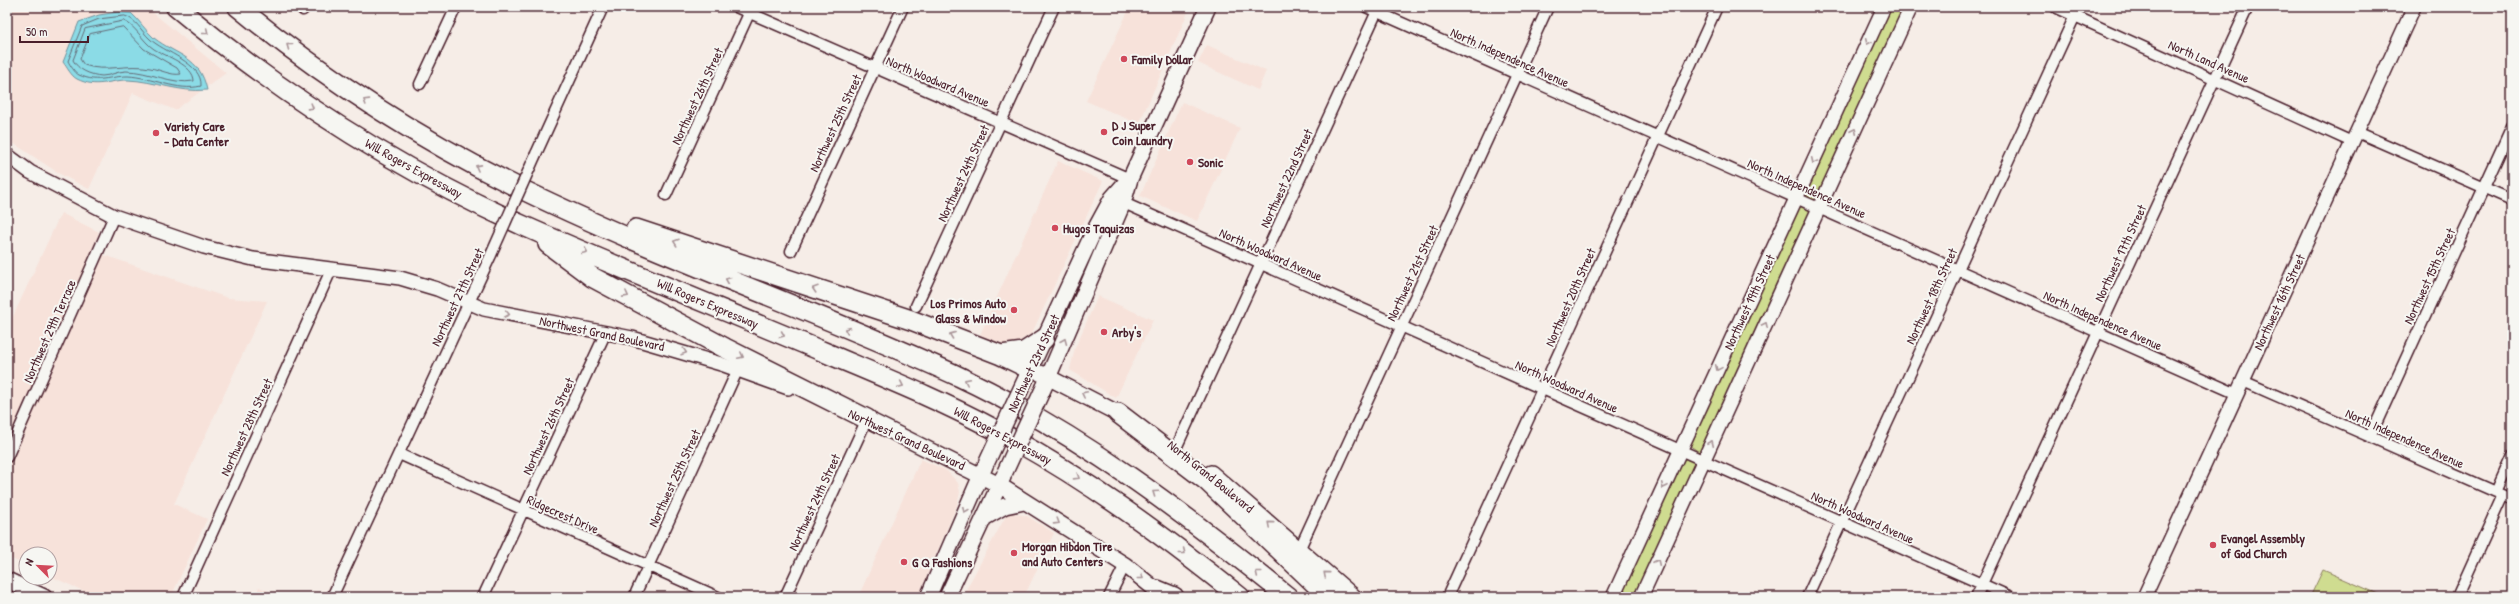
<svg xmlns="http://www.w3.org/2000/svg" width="2519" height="604" font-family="'Patrick Hand',sans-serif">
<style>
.built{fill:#f7e2da}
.green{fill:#cfdc90;stroke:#8c7e5e}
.water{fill:#8bdbe6;stroke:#71909b}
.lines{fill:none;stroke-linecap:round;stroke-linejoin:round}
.shore{stroke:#646a76;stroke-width:1}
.minor-casing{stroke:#4a1f2b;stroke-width:13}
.tertiary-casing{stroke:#4a1f2b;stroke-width:16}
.secondary-casing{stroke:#4a1f2b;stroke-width:18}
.motorway-casing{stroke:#4a1f2b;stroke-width:22}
.minor{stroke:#f6f6f2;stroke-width:10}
.tertiary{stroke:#f6f6f2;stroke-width:13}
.secondary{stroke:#f6f6f2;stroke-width:15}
.motorway{stroke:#f6f6f2;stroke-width:19}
.minor-bridge-casing{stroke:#4a1f2b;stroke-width:13;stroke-linecap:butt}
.secondary-bridge-casing{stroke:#4a1f2b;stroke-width:18;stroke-linecap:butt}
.minor-bridge{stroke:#f6f6f2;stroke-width:10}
.secondary-bridge{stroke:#f6f6f2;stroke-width:15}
.oneway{stroke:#a99598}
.poi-dot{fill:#d1495b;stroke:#f6f6f2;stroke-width:1.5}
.labels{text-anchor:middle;stroke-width:4;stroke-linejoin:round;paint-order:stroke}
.street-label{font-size:13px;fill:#4a1f2b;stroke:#f6f6f2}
.poi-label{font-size:13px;font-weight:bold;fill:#4a1f2b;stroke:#f6f6f2;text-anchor:start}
</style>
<rect width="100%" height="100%" fill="#f6ede7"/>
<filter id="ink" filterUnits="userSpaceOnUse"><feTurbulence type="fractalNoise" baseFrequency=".025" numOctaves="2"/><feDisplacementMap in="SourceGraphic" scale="8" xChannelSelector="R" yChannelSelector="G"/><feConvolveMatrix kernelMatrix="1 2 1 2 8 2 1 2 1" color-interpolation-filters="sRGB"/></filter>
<g filter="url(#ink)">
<!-- built -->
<path class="built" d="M7 7H146L226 73 175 110 133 93 89 189 60 174 7 139Z
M1130 7H1183L1189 10 1139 124 1086 101Z
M1207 45 1266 71 1258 90 1198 63Z
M1182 102 1240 128 1197 221 1140 196Z
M1058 161 1103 181 1032 333 1011 347 980 335Z
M61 213 99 232 92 250 104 255 228 298 267 301 174 504 207 519 171 597H97L50 576V554H26V565L7 557V322L10 323Z
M1098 296 1153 320 1116 398 1070 370 1075 348Z
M921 459 947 471 958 483 960 492 957 505 918 597H858Z
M1008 512 1027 516 1054 533 1024 597H962Z
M259 587 281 597H255Z"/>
<!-- green -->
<path class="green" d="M1890 7H1908L1819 198 1814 200 1806 195V191Z
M1803 206 1811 211 1704 450 1699 452 1689 445 1798 208Z
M1687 458 1695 462 1697 467 1636 597H1619L1682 460Z
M2323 570 2385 597H2310Z"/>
<!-- water -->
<path class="water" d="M118 12 131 13C140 21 145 30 154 38 177 56 200 56 207 90 179 93 155 81 128 80 109 80 97 89 77 79 71 76 67 67 63 62L79 22 99 15Z"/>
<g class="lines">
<!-- shore -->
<path class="shore" d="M125 16C136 19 141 31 150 39 163 52 203 63 201 86 178 92 151 77 128 76 109 76 99 84 79 75 75 73 70 65 68 61L82 26 99 19Z
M124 21C136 26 142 41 154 49 165 56 194 65 194 81 172 85 149 71 126 71 118 71 110 76 102 76 90 75 78 70 73 60L85 29Z
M123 27 144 49 177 68 181 74C171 76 159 69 150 68 127 63 106 73 84 65L80 59 90 34Z"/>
<!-- minor casing -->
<g class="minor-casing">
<path id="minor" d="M736 7 1130 179
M1366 7 2237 394
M2055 7 2352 142
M303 10 304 7
M420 84 456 7
M2357 132 2512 200
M536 154 603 7
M666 195 752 7
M1117 200 2011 597
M791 251 903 7
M916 306 1054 7
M2243 381 2512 499
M2370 437 2512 126
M1177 446 1379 7
M399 454 718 597
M7 457 114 216
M2496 492 2512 456
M1299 550 1548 7
M183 597 332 268
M332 597 491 255
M483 597 606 332
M634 597 738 369
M785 597 867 419
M1109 597 1125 565
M1447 597 1717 7
M1807 597 2079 7
M1976 597 2248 7
M2457 597 2503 495"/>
</g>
<!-- tertiary casing -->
<g class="tertiary-casing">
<path id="tertiary" d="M7 155 30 172 114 216 204 247 253 259 400 278 437 289 484 309 632 338 721 364 788 388
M1613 597 1884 7
M1641 597 1911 7
M2144 597 2414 7"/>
</g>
<!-- secondary casing -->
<g class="secondary-casing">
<path id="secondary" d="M1040 373 1127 418
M1026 378 1093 233 1112 198 1128 180
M1044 387 1123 203 1130 179 1208 7
M867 419 999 485 1125 565 1165 597
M1211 473 1354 597
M984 518 1005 506 1024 502
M7 580 44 597
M928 597 985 466
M947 597 1003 477"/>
</g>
<!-- motorway casing -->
<g class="motorway-casing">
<path id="motorway" d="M176 7C281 94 399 170 524 226 623 270 724 310 824 352 880 376 938 399 992 428 1083 476 1160 533 1240 597
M238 7C322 76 416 137 513 185 659 257 813 309 960 377 1081 434 1185 514 1288 597
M636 229 911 320 1001 355 1030 369
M548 244 592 277 725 348 867 419
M1001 355 1024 352 1044 339
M1118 413 1207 481 1329 597
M1157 590 1174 597"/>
</g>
<!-- minor -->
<use href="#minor" class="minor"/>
<!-- tertiary -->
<use href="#tertiary" class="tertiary"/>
<!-- secondary -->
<use href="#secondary" class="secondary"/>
<!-- motorway -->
<use href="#motorway" class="motorway"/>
<!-- minor-bridge casing -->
<g class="minor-bridge-casing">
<path id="minor-bridge" d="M491 255 536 154"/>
</g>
<!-- secondary-bridge casing -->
<g class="secondary-bridge-casing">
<path id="secondary-bridge" d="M987 462 1026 378
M1005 472 1044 387"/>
</g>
<!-- minor-bridge -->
<use href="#minor-bridge" class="minor-bridge"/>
<!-- secondary-bridge -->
<use href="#secondary-bridge" class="secondary-bridge"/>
</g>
<!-- one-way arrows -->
<defs><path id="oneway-chevron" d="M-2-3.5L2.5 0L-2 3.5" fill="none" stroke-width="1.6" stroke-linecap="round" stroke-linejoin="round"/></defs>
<g class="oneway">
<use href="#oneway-chevron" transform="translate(206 32) rotate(39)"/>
<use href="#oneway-chevron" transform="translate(1868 42) rotate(115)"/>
<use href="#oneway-chevron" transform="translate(289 46) rotate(-144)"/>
<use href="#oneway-chevron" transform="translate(366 101) rotate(-148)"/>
<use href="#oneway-chevron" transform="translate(311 107) rotate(32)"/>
<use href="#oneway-chevron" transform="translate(1854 131) rotate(-65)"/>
<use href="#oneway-chevron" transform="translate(1814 161) rotate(115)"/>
<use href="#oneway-chevron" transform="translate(478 167) rotate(-151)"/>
<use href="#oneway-chevron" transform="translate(676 242) rotate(-161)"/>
<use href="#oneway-chevron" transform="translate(585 251) rotate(23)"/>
<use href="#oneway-chevron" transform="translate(728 280) rotate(-157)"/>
<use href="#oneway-chevron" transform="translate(815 289) rotate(-162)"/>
<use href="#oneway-chevron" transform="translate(626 295) rotate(28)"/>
<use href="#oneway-chevron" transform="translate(507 314) rotate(10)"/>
<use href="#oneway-chevron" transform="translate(1765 325) rotate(-65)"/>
<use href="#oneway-chevron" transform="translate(847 330) rotate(-157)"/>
<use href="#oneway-chevron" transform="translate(782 335) rotate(23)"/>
<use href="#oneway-chevron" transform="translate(952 335) rotate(-159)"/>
<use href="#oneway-chevron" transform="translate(1064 341) rotate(-67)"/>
<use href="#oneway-chevron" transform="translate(684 352) rotate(18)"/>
<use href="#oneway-chevron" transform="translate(741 356) rotate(27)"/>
<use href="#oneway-chevron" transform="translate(1718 368) rotate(114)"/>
<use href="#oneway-chevron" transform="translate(967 381) rotate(-153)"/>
<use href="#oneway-chevron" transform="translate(901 385) rotate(24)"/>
<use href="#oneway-chevron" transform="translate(1084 394) rotate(-153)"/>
<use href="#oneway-chevron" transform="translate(1711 443) rotate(-65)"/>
<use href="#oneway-chevron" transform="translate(1077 477) rotate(32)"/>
<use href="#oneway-chevron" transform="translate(1664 486) rotate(115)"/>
<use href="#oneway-chevron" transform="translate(1155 493) rotate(-145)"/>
<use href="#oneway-chevron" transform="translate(965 510) rotate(113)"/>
<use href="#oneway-chevron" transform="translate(1057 522) rotate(32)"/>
<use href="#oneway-chevron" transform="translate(1270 524) rotate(-139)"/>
<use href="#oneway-chevron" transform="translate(1183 552) rotate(38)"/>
<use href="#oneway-chevron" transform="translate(1657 562) rotate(-65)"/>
<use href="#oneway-chevron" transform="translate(1258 573) rotate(-141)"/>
<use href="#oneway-chevron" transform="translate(1326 574) rotate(-139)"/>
<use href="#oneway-chevron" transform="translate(1141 577) rotate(38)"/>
</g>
</g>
<!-- markers -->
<g class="poi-dot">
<circle cx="1124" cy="59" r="4"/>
<circle cx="1104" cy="132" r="4"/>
<circle cx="156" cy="133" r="4"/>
<circle cx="1190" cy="162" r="4"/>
<circle cx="1055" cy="228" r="4"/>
<circle cx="1014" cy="310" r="4"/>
<circle cx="1104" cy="332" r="4"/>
<circle cx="2213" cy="545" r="4"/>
<circle cx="1014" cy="553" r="4"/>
<circle cx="904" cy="562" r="4"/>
</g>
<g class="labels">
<!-- street labels -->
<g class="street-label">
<text transform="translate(1510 57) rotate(24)" y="5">North Independence Avenue</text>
<text transform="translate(2209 61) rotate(24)" y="5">North Land Avenue</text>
<text transform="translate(938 81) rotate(23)" y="5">North Woodward Avenue</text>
<text transform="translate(697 96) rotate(-65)" y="5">Northwest 26th Street</text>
<text transform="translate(835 123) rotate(-65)" y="5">Northwest 25th Street</text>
<text transform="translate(414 168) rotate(29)" y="5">Will Rogers Expressway</text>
<text transform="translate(963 173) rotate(-65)" y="5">Northwest 24th Street</text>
<text transform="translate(1286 178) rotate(-65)" y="5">Northwest 22nd Street</text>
<text transform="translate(1807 188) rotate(24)" y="5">North Independence Avenue</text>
<text transform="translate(2120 253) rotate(-65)" y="5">Northwest 17th Street</text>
<text transform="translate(1271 254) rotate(24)" y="5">North Woodward Avenue</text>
<text transform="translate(1412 273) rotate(-65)" y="5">Northwest 21st Street</text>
<text transform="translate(2429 276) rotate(-65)" y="5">Northwest 15th Street</text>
<text transform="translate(1931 296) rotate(-65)" y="5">Northwest 18th Street</text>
<text transform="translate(457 297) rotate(-65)" y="5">Northwest 27th Street</text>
<text transform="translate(1570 297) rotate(-66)" y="5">Northwest 20th Street</text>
<text transform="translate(1749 302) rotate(-65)" y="5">Northwest 19th Street</text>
<text transform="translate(2279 302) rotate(-65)" y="5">Northwest 16th Street</text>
<text transform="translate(708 303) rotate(23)" y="5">Will Rogers Expressway</text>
<text transform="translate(2103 320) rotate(24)" y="5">North Independence Avenue</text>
<text transform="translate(49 331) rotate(-66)" y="5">Northwest 29th Terrace</text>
<text transform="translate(602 333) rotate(12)" y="5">Northwest Grand Boulevard</text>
<text transform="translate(1033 363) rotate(-65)" y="5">Northwest 23rd Street</text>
<text transform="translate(1567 386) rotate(24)" y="5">North Woodward Avenue</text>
<text transform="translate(548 426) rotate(-65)" y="5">Northwest 26th Street</text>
<text transform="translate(246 427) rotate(-65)" y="5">Northwest 28th Street</text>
<text transform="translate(1003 435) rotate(28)" y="5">Will Rogers Expressway</text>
<text transform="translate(2405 438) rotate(24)" y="5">North Independence Avenue</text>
<text transform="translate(907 439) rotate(25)" y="5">Northwest Grand Boulevard</text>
<text transform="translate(1211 476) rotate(39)" y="5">North Grand Boulevard</text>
<text transform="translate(674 478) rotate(-65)" y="5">Northwest 25th Street</text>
<text transform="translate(814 502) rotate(-65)" y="5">Northwest 24th Street</text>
<text transform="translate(563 514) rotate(24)" y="5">Ridgecrest Drive</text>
<text transform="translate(1863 517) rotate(24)" y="5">North Woodward Avenue</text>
</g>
<!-- poi labels -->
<g class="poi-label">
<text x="1132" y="64">Family Dollar</text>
<text x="1112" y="130">D J Super<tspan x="1112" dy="15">Coin Laundry</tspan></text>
<text x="164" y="131">Variety Care<tspan x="164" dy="15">- Data Center</tspan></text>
<text x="1198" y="167">Sonic</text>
<text x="1063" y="233">Hugos Taquizas</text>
<text x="1006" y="308" text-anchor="end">Los Primos Auto<tspan x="1006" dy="15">Glass &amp; Window</tspan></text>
<text x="1112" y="337">Arby's</text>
<text x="2221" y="543">Evangel Assembly<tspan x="2221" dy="15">of God Church</tspan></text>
<text x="1022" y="551">Morgan Hibdon Tire<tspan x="1022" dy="15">and Auto Centers</tspan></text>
<text x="912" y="567">G Q Fashions</text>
</g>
</g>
<!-- margin -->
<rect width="2519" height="604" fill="none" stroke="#f6f6f2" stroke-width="24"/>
<rect x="12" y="12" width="2495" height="580" fill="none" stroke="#4a1f2b" stroke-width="1.5" filter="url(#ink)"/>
<!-- north arrow -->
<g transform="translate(38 566) rotate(294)"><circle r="19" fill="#f6f6f2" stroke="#b1a0a2"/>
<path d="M0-3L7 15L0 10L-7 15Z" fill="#d1495b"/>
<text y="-6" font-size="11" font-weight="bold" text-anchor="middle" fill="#4a1f2b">N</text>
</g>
<!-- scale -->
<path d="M20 36v6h68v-6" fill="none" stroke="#4a1f2b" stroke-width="2"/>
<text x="26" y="36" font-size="12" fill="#4a1f2b" stroke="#f6f6f2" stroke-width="3" paint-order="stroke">50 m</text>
</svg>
